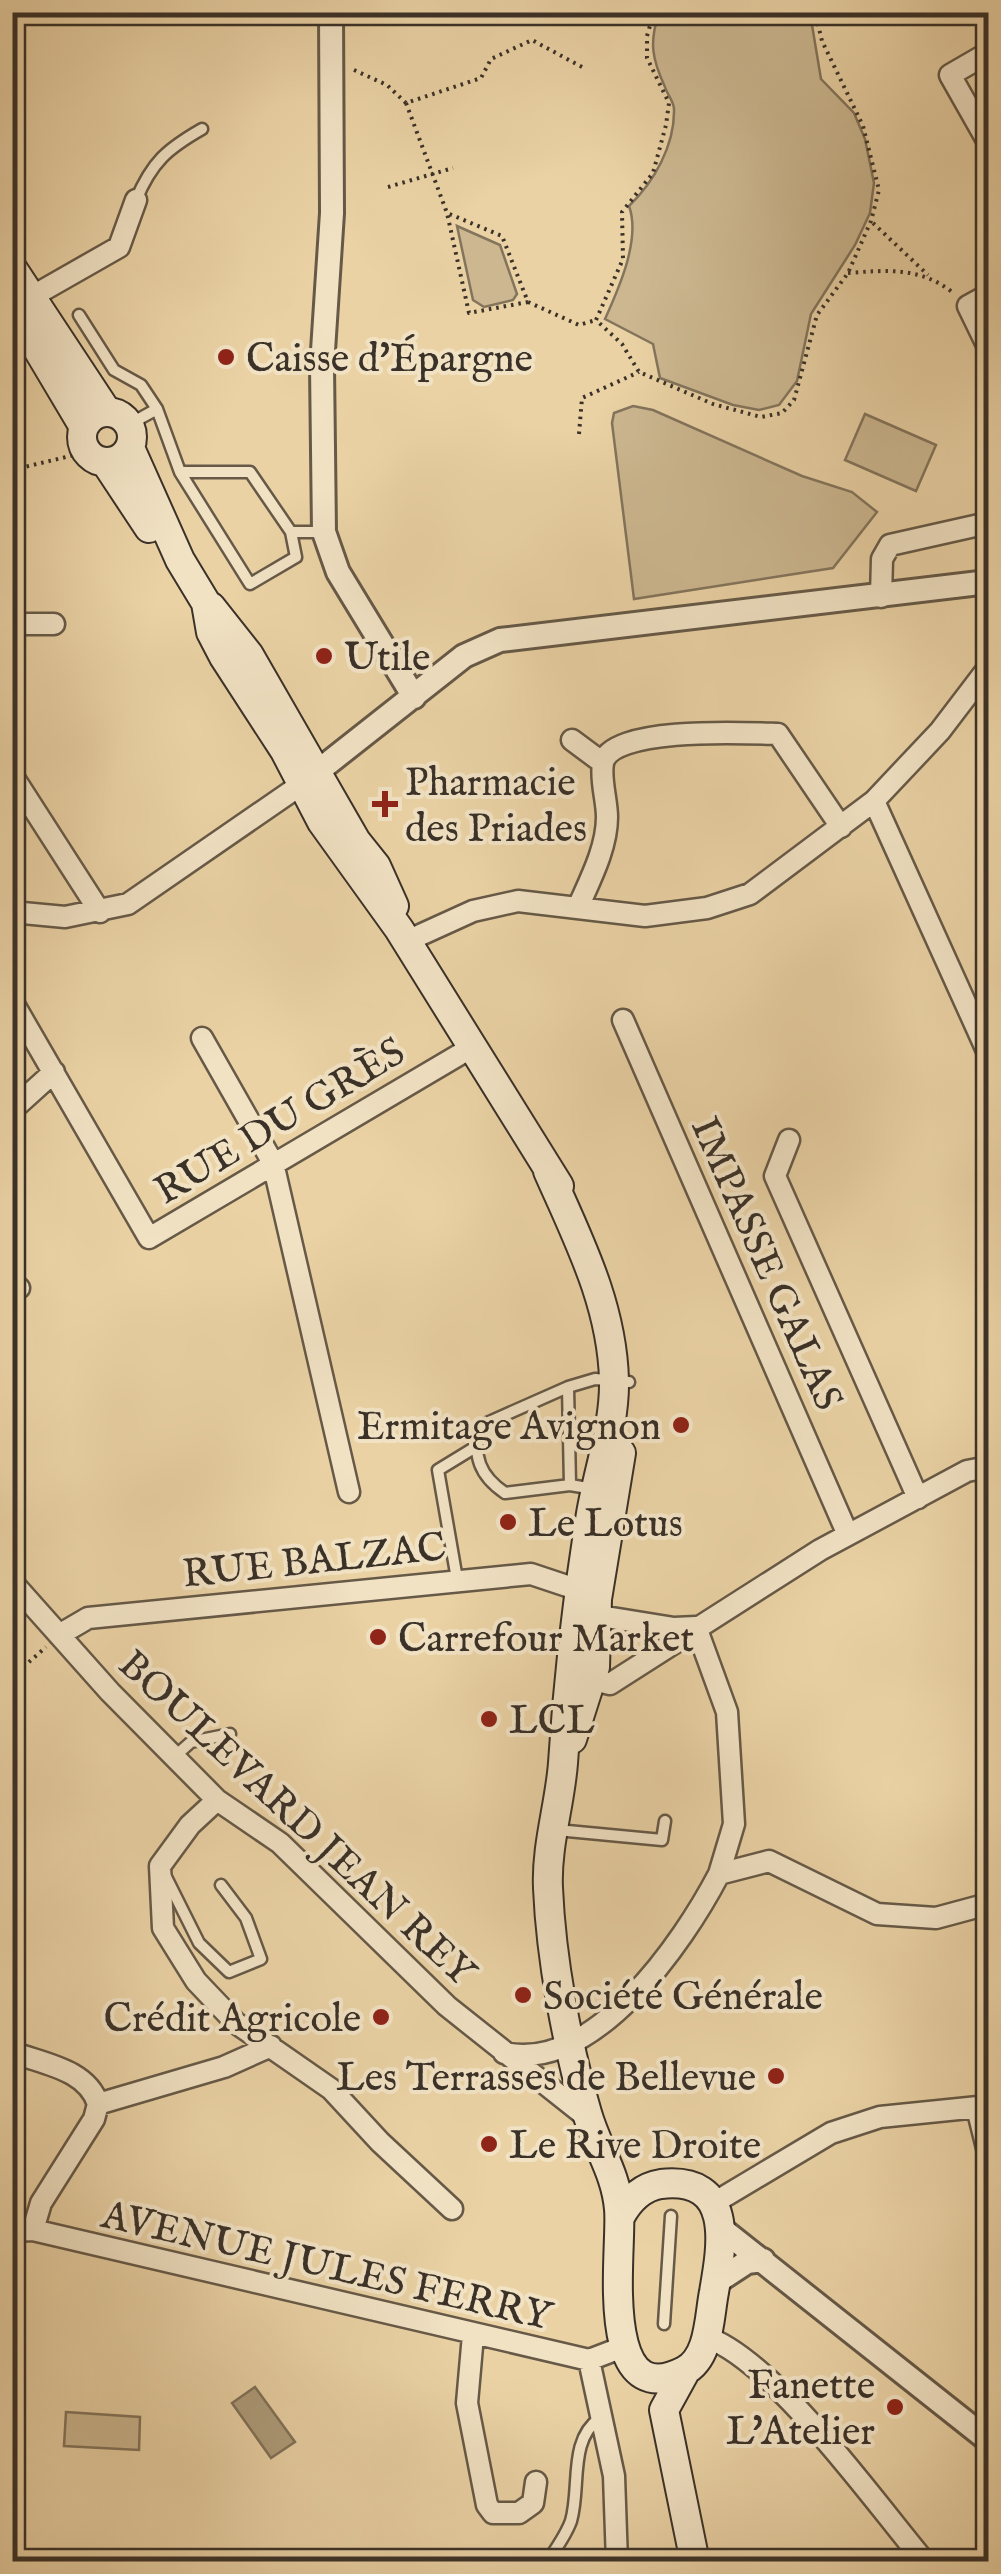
<svg xmlns="http://www.w3.org/2000/svg" width="1001" height="2574" font-family="'IM FELL English',serif">
<style>
.green{fill:#ccb790;stroke:#83745c;stroke-width:2.5}
.water{fill:#ae9b7a;stroke:#807159;stroke-width:2.5}
.lines{fill:none;stroke-linecap:round;stroke-linejoin:round}
.service-casing{stroke:#665947;stroke-width:15}
.minor-casing{stroke:#665947;stroke-width:25}
.tertiary-casing{stroke:#665947;stroke-width:28}
.secondary-casing{stroke:#3a3128;stroke-width:32}
.path{stroke:#3a3128;stroke-width:4;stroke-dasharray:2.5 5;stroke-linecap:butt}
.service{stroke:#f1e2c4;stroke-width:10}
.minor{stroke:#f1e2c4;stroke-width:20}
.tertiary{stroke:#f1e2c4;stroke-width:22}
.secondary{stroke:#f1e2c4;stroke-width:28}
.poi-dot{fill:#8f2418;stroke:#f1e2c4;stroke-width:4}
.labels{text-anchor:middle;stroke-width:8;stroke-linejoin:round;paint-order:stroke}
.poi-label{font-size:40px;fill:#3a3128;stroke:#f1e2c4;text-anchor:start}
.street-label{font-size:40px;fill:#3a3128;stroke:#f1e2c4}
</style>
<rect width="100%" height="100%" fill="#ead2a5"/>
<filter id="stains"><feTurbulence type="fractalNoise" baseFrequency=".002" numOctaves="4"/><feColorMatrix values="0 0 0 0 .2 0 0 0 0 .09 0 0 0 0 .02 0 0 0 .5 -.17"/></filter>
<radialGradient id="worn" r=".72"><stop offset=".6" stop-color="#630" stop-opacity="0"/><stop offset="1" stop-color="#630" stop-opacity=".3"/></radialGradient>
<!-- green -->
<path class="green" d="M659 13H810L821 79 854 113 865 139 874 183 870 213 855 245 811 314 797 381 779 405 759 410 733 405 660 378 653 344 605 319C619 288 641 239 629 206 654 182 675 145 674 109 674 102 667 94 665 87 652 59 649 42 659 13Z
M457 226 500 245 517 294 513 300 484 307 473 300Z
M633 406 653 410 802 476 852 492 877 512 833 568 634 599 612 423 614 413Z
M865 414 936 445 916 491 845 460Z
M66 2412 140 2417 139 2450 64 2446Z"/>
<!-- water -->
<path class="water" d="M255 2387 295 2442 271 2458 232 2403Z"/>
<g class="lines">
<!-- service casing -->
<g class="service-casing">
<path id="service" d="M136 200C152 162 167 149 202 129
M79 315 114 370 141 385 157 409 180 472
M128 425 157 409
M180 472H250L291 532 296 557 250 584Z
M291 532H324
M568 1387 595 1379 629 1382
M570 1485 568 1387 480 1426C472 1456 480 1476 505 1493L570 1485 594 1489
M457 1579 438 1470 474 1448
M174 1757 191 1742 230 1734
M557 1830 662 1840 665 1821
M165 1875 199 1943 229 1972 261 1959 246 1918 221 1885
M664 2324 671 2216
M547 2562C556 2549 566 2535 571 2521 581 2487 568 2440 600 2418"/>
</g>
<!-- minor casing -->
<g class="minor-casing">
<path id="minor" d="M988 53 950 75 988 142
M988 295 968 306 988 347
M19 304 119 247 136 200
M881 597 882 559 890 545 988 523
M12 629 19 624H54
M572 740 603 763
M12 775 100 912
M874 801 988 1053
M579 905C591 878 607 847 607 817 607 800 600 780 603 763 611 726 747 733 778 734L841 827
M12 912 65 917 128 904 302 784
M407 941 473 911 518 901 645 916 707 908 750 894 874 801 940 731 988 668
M12 1001 149 1238 474 1046
M623 1020 848 1535
M202 1038 273 1163 349 1492
M12 1110 54 1072
M789 1140 775 1176 918 1498
M12 1288H19
M12 1582 110 1692 217 1800 280 1843 447 2006 588 2118
M696 1627 727 1712 734 1824 719 1874
M59 1635 88 1618 531 1574 579 1590 606 1617 674 1628 696 1627
M581 1677 610 1684 820 1550 967 1471 988 1467
M217 1800 190 1825 160 1866 163 1928 196 1981 236 2023 331 2089 380 2142 452 2209
M12 2052C43 2064 87 2069 98 2104L94 2119 41 2203 33 2230
M504 2053C594 2073 683 1943 719 1874L769 1861 877 1914 936 1918 988 1904
M98 2104 224 2067 271 2046
M977 2108 988 2152
M712 2204 831 2133 880 2117 988 2106
M12 2231 33 2230 589 2360 623 2347
M473 2335 467 2403 487 2505 493 2513H519L533 2503 536 2482
M706 2337C775 2361 875 2503 925 2562
M589 2360 614 2476 617 2562"/>
</g>
<!-- tertiary casing -->
<g class="tertiary-casing">
<path id="tertiary" d="M331 12 332 213 322 366 324 532 338 572 414 697
M303 783 464 656 500 640 988 582
M723 2230 988 2440
M715 2283 747 2262 763 2260"/>
</g>
<!-- secondary casing -->
<g class="secondary-casing">
<path id="secondary" d="M12 268 107 412
M12 306 84 427
M82 437a25 25 0 1 1 50 0a25 25 0 1 1-50 0Z
M130 448 180 560 206 603 211 632 224 657 285 751 322 822 399 929 559 1186
M106 463 149 528
M211 607 249 655 356 841 376 866 394 906
M548 1171C578 1239 612 1304 614 1380 615 1427 597 1473 590 1520 577 1601 568 1681 563 1763 560 1804 546 1846 548 1888 551 1959 567 2045 587 2113 597 2148 616 2173 619 2209 623 2245 595 2416 684 2371 710 2358 709 2317 714 2292 722 2246 735 2176 661 2184 642 2187 629 2200 620 2217
M572 1739 595 1667 597 1599 621 1453
M686 2370 664 2410 695 2562"/>
</g>
<!-- path -->
<path class="path" d="M654 12 647 36V58L669 103 666 125 653 173 622 212 623 259 596 320 622 344 639 372 713 404 761 417 782 413 794 400 817 315 848 273 871 221 879 190 863 126 822 41 815 12
M354 70 387 85 406 103 481 78 491 59 532 40 582 67
M406 103 447 213 469 313 528 302 502 236 447 213
M388 187 453 168
M873 223 928 275
M848 273C887 270 920 267 952 292
M528 302 579 325 596 320
M579 434 582 398 639 372
M12 470 87 452
M12 1677 46 1647"/>
<!-- service -->
<use href="#service" class="service"/>
<!-- minor -->
<use href="#minor" class="minor"/>
<!-- tertiary -->
<use href="#tertiary" class="tertiary"/>
<!-- secondary -->
<use href="#secondary" class="secondary"/>
</g>
<!-- markers -->
<g class="poi-dot">
<circle cx="226" cy="357" r="10"/>
<circle cx="324" cy="656" r="10"/>
<path d="M380 789h10v10h10v10h-10v10h-10v-10h-10v-10h10z"/>
<circle cx="681" cy="1425" r="10"/>
<circle cx="508" cy="1522" r="10"/>
<circle cx="378" cy="1637" r="10"/>
<circle cx="489" cy="1719" r="10"/>
<circle cx="523" cy="1995" r="10"/>
<circle cx="381" cy="2017" r="10"/>
<circle cx="776" cy="2076" r="10"/>
<circle cx="489" cy="2144" r="10"/>
<circle cx="895" cy="2407" r="10"/>
</g>
<g class="labels">
<!-- poi labels -->
<g class="poi-label">
<text x="246" y="371">Caisse d'Épargne</text>
<text x="344" y="670">Utile</text>
<text x="405" y="795">Pharmacie<tspan x="405" dy="46">des Priades</tspan></text>
<text x="661" y="1439" text-anchor="end">Ermitage Avignon</text>
<text x="528" y="1536">Le Lotus</text>
<text x="398" y="1651">Carrefour Market</text>
<text x="509" y="1733">LCL</text>
<text x="543" y="2009">Société Générale</text>
<text x="361" y="2031" text-anchor="end">Crédit Agricole</text>
<text x="756" y="2090" text-anchor="end">Les Terrasses de Bellevue</text>
<text x="509" y="2158">Le Rive Droite</text>
<text x="875" y="2398" text-anchor="end">Fanette<tspan x="875" dy="46">L'Atelier</tspan></text>
</g>
<!-- street labels -->
<g class="street-label">
<text transform="translate(279 1120) rotate(-31)" y="14">RUE DU GRÈS</text>
<text transform="translate(768 1263) rotate(66)" y="14">IMPASSE GALAS</text>
<text transform="translate(314 1559) rotate(-6)" y="14">RUE BALZAC</text>
<text transform="translate(298 1817) rotate(43)" y="14">BOULEVARD JEAN REY</text>
<text transform="translate(327 2264) rotate(13)" y="14">AVENUE JULES FERRY</text>
</g>
</g>
<!-- margin -->
<rect width="1001" height="2574" fill="none" stroke="#ead2a5" stroke-width="50"/>
<rect x="15" y="15" width="971" height="2544" fill="none" stroke="#3a3128" stroke-width="5"/>
<rect x="25" y="25" width="951" height="2524" fill="none" stroke="#3a3128" stroke-width="2.5"/>
<rect width="100%" height="100%" filter="url(#stains)"/>
<rect width="100%" height="100%" fill="url(#worn)"/>
</svg>
